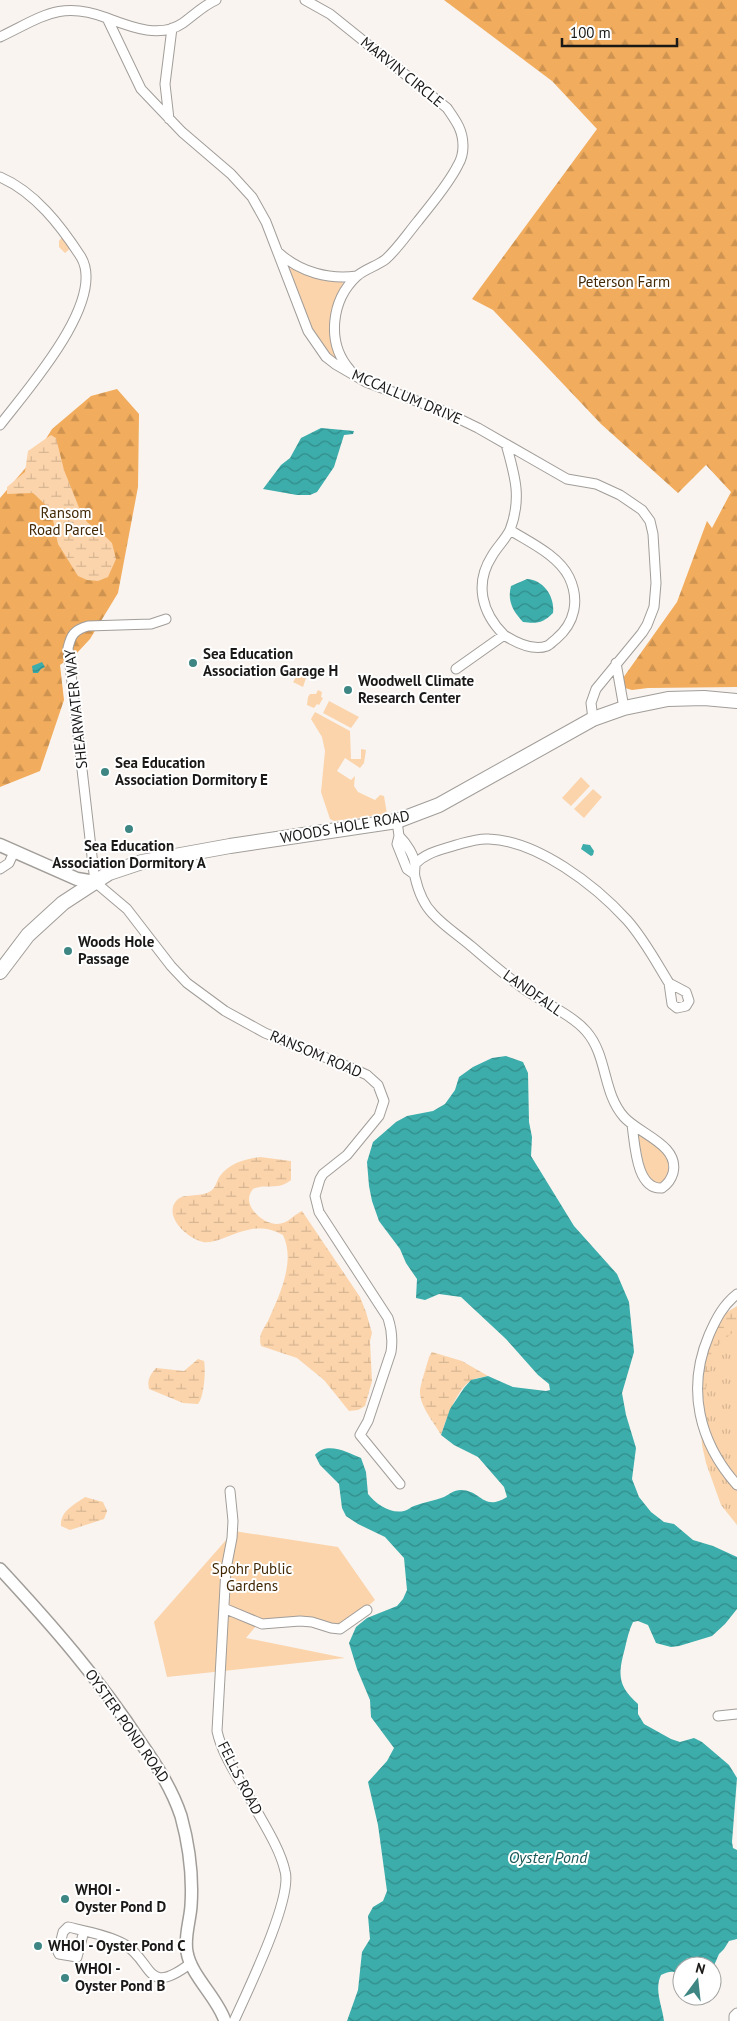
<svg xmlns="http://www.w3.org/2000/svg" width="737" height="2021" font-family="'PT Sans',sans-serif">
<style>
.green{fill:#fbd4ab}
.forest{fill:url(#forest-firs)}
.wetland{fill:url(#wetland-marsh)}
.park{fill:url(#park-tufts)}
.water{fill:url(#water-waves)}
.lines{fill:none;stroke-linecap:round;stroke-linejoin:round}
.minor-casing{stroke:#a19d99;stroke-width:11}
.tertiary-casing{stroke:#a19d99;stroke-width:14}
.secondary-casing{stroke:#a19d99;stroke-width:15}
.trunk-casing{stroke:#a19d99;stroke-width:16}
.minor{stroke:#fff;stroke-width:9}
.tertiary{stroke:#fff;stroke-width:11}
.secondary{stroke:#fff;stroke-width:12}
.trunk{stroke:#fff;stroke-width:14}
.poi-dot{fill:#3e8684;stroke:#fff;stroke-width:2}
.labels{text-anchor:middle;stroke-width:4;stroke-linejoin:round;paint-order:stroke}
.street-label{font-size:15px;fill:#1a1917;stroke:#fff}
.park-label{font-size:15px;fill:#422804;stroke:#fff}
.poi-label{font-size:15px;font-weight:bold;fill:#1a1917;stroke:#fff;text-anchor:start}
.water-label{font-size:16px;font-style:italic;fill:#185756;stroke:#fff}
</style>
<defs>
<pattern id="forest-firs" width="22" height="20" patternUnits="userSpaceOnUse" patternTransform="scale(1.25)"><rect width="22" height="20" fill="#f1ac5d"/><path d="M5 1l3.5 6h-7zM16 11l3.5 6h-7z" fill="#ce9350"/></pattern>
<pattern id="wetland-marsh" width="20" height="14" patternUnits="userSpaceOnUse" patternTransform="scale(1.25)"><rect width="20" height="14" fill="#fbd4ab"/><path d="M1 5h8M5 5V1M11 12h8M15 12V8" fill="none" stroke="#d7b592"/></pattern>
<pattern id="park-tufts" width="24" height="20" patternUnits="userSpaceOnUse" patternTransform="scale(1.25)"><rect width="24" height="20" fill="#fbd4ab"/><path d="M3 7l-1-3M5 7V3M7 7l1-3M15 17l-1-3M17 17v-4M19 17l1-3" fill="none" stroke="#d7b592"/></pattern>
<pattern id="water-waves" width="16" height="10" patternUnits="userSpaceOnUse" patternTransform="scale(1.25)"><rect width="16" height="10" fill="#3cadab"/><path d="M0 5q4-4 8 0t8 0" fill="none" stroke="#328c8a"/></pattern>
</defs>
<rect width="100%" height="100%" fill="#f9f4f0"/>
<!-- green -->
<path class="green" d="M63 236 72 247 65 253 59 247V241Z
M292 267 340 280 345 285 336 302 338 360C309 341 300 302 288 271Z
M299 672H304L307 675 303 687 293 682Z
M318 690 322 692 321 697 323 698 319 705 317 704 314 708 307 705 308 697 310 694H316Z
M329 701 359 717 351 728 323 713Z
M315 712 350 731 351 759H361V749L366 750 364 763 360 768 345 758 337 771 351 780 355 776 354 786 358 792 375 800 380 795 384 796 387 814 334 821 330 819 321 792 325 751 322 737 311 719Z
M581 777 590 786 571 806 562 798Z
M593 789 602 797 584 818 574 809Z
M637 1134 648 1140 668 1157V1175L664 1182 655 1184 647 1177Z
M234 1531 338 1547 375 1600 350 1622 325 1627 261 1620 246 1638 345 1658 167 1677 154 1622Z"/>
<!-- forest -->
<path class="forest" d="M444 0H737V687L648 688 632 690 625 688 623 678 677 602 707 521 712 528 731 492 706 465 678 493 601 424 493 310 472 299 597 129 552 81Z
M117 389 139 414 138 487 118 593 90 639 77 653 60 665 64 700 40 771 0 787V498L34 458 52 429 91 396Z"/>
<!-- wetland -->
<path class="wetland" d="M51 435 56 438 64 470 80 510 87 522 107 538 112 543 116 559 108 577 98 581 87 580 78 576 58 544 51 510 33 493 7 494V487L25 472 28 451Z
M260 1157 291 1161V1180C278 1191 266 1183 253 1189 240 1204 262 1224 277 1224 288 1224 293 1215 302 1211L360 1297 366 1312 372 1333 370 1341 372 1381 365 1406 358 1410 349 1411 324 1380 297 1358 261 1346C258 1335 263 1330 268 1321 279 1296 296 1262 283 1235 260 1222 244 1231 221 1239 216 1241 208 1243 203 1242 188 1239 162 1216 177 1200 184 1192 204 1199 213 1189 216 1186 217 1180 220 1176 230 1163 245 1159 260 1157Z
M737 1306V1462C710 1417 688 1396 710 1341 719 1320 717 1318 737 1306Z
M432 1352 462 1361 488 1376C483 1377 476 1378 472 1380 457 1388 446 1420 441 1435 434 1422 420 1407 420 1392 420 1385 427 1365 429 1357Z
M198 1359 204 1361C206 1371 204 1397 198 1404L183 1403 149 1389C147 1380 150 1375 156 1368L184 1371Z
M85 1497 103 1502 107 1511 104 1519 70 1530 61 1526C60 1511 74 1505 85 1497Z"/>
<!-- park -->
<path class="park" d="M737 1329V1525L721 1505 706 1463 702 1445 700 1419 710 1368 719 1344Z"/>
<!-- water -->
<path class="water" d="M321 428 354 431 353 434 344 435 334 467 317 492 310 495H297L263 489 281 465 290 458 301 438Z
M527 579C544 580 555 597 553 613 543 623 537 624 523 622 513 611 507 601 511 586Z
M42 662 45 667 41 669 38 673H33L32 666Z
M583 844 590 845 594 851 593 855 591 856 581 849Z
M506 1056 523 1062 528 1073 529 1122 532 1137 531 1156 574 1226 617 1274 629 1302 634 1352 622 1393 626 1415 636 1448 632 1479 639 1497 651 1512 664 1522 674 1524 693 1540 713 1546 737 1557V1609L725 1624 712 1636 679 1646 671 1647 656 1643 648 1625 638 1621 633 1622C629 1630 627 1639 625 1648 618 1674 617 1685 638 1704V1714L644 1724 671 1739 680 1742 694 1738 702 1742 729 1765 737 1778 732 1842 733 1848 737 1850V1939L729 1941 724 1949 719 1954 712 1970V1966H682V1976C673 1971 672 1970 661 1975 654 1990 662 2005 664 2021H347L358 1990 362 1952 370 1939 368 1916 373 1907 383 1901 387 1891 378 1825 368 1782 387 1761 394 1748 371 1717 370 1700 357 1669 349 1643 356 1627 367 1618 397 1606 403 1599 407 1590 404 1558 385 1537 358 1524 346 1516 342 1508 339 1484 320 1465 315 1455C327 1441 347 1452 361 1458L366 1472 368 1494C376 1504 390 1514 404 1511 408 1510 411 1507 414 1506 424 1502 434 1501 444 1497 450 1494 453 1490 461 1490 481 1490 483 1512 507 1497L504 1487 478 1457 454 1445 441 1435 450 1409 464 1388 471 1380 488 1376 513 1387 546 1391 550 1390 549 1384 538 1375 506 1339 461 1297 439 1294 425 1300 416 1298 417 1279 406 1263 400 1249 379 1221 372 1201 369 1186 367 1162 373 1142 396 1122 407 1116 433 1111 445 1104 455 1090 459 1077 473 1067 492 1058Z"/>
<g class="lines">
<!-- minor casing -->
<g class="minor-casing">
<path id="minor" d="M305 0 330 14 447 108C456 121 463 130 463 146 463 152 461 160 458 165 448 185 432 203 418 221 408 233 398 248 386 259 377 266 365 269 357 276 331 300 326 343 350 370
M107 18C131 27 160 39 183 23 194 15 204 5 216 0
M0 37C42 17 60 0 107 18L141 89 182 132 231 174 252 197 266 222 308 331 326 357 335 364 366 382 443 411 478 428 567 479 596 484 620 495 642 510 650 521 653 534 656 583 654 607 647 625 642 633 596 689 591 703 593 719
M169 119 165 84 172 28
M0 177C35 192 61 226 81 257 107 301 26 391 0 425
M279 253C300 272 329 280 357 276
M506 444C515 476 522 498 510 530
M166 619 151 624 88 626C74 630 71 635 68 648L95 882 127 909 171 966 187 983 225 1011 265 1033 354 1069 367 1075 378 1085 384 1101 379 1116 347 1155 323 1174 320 1179 315 1196 319 1212 388 1318C392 1330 393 1339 391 1352L368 1421 360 1435 400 1484
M616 663 624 708
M456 669 504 635C515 642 533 651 547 646 550 645 553 641 556 639 575 623 580 600 569 577 558 555 529 542 510 530 505 540 497 547 492 556 474 584 482 613 504 635
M397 821 399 836 397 844 407 869 414 874
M399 836C406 843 415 856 415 866 415 870 414 873 415 877 418 890 423 904 433 914 444 926 458 935 471 946 490 962 509 979 530 993 547 1004 573 1016 586 1031 608 1056 602 1092 624 1117 639 1134 680 1145 673 1173 671 1180 668 1184 662 1188 636 1190 635 1144 632 1125
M415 864C427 852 441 850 456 845 467 842 478 838 489 839 538 841 595 885 627 920 644 939 656 962 669 983
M0 869 9 863 14 852
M669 983 686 992 689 1001 686 1006 677 1008 672 1004Z
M737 1294C723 1305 716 1319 709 1335 686 1389 699 1442 737 1485
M230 1491 233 1521 232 1538 226 1569 217 1731C223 1758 241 1781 254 1806 265 1826 280 1849 285 1871 293 1898 247 1992 234 2021
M226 1609 262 1624 300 1621 312 1622 331 1628 340 1629 367 1610
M718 1716 737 1714
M84 1931 77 1957 59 1954 58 1952 63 1932 68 1927C85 1931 108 1935 124 1944 154 1962 145 1998 191 1963
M734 2021V2016L737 2013"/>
</g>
<!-- tertiary casing -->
<g class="tertiary-casing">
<path id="tertiary" d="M0 1569C51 1624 100 1680 141 1743 157 1766 172 1789 181 1816 189 1845 193 1876 191 1906 190 1921 184 1937 187 1952 191 1976 217 1997 225 2021"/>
</g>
<!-- secondary casing -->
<g class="secondary-casing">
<path id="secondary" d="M0 845 77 879 95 882"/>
</g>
<!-- trunk casing -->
<g class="trunk-casing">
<path id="trunk" d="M0 972 28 935 63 903 109 873 142 862 230 846 397 821 439 805 593 719 624 708 668 699 704 698 737 701"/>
</g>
<!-- minor -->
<use href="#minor" class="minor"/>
<!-- tertiary -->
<use href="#tertiary" class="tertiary"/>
<!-- secondary -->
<use href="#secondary" class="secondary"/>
<!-- trunk -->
<use href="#trunk" class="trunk"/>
</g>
<!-- markers -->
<g class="poi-dot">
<circle cx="193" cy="663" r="5"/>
<circle cx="348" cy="690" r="5"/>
<circle cx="105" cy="772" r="5"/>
<circle cx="129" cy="829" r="5"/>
<circle cx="68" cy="951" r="5"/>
<circle cx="65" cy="1899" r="5"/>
<circle cx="38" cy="1946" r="5"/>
<circle cx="65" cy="1978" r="5"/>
</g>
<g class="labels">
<!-- street labels -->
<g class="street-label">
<text transform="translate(402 72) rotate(39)" y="5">MARVIN CIRCLE</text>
<text transform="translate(407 397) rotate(23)" y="5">MCCALLUM DRIVE</text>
<text transform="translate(76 709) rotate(-96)" y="5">SHEARWATER WAY</text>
<text transform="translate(345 827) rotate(-10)" y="5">WOODS HOLE ROAD</text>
<text transform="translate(533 993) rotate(35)" y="5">LANDFALL</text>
<text transform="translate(316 1054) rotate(23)" y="5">RANSOM ROAD</text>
<text transform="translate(127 1726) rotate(55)" y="5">OYSTER POND ROAD</text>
<text transform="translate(240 1778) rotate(63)" y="5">FELLS ROAD</text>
</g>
<!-- park labels -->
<g class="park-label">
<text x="624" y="287">Peterson Farm</text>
<text x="66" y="518">Ransom<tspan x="66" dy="17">Road Parcel</tspan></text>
<text x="252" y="1574">Spohr Public<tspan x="252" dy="17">Gardens</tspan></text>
</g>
<!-- poi labels -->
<g class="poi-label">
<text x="203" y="659">Sea Education<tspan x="203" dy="17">Association Garage H</tspan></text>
<text x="358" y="686">Woodwell Climate<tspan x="358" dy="17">Research Center</tspan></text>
<text x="115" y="768">Sea Education<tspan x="115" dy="17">Association Dormitory E</tspan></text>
<text x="129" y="851" text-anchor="middle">Sea Education<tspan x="129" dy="17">Association Dormitory A</tspan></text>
<text x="78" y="947">Woods Hole<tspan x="78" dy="17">Passage</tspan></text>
<text x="75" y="1895">WHOI -<tspan x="75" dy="17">Oyster Pond D</tspan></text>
<text x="48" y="1951">WHOI - Oyster Pond C</text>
<text x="75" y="1974">WHOI -<tspan x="75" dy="17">Oyster Pond B</tspan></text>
</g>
<!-- water labels -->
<g class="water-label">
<text x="548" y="1863">Oyster Pond</text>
</g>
</g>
<!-- north arrow -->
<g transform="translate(697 1981) rotate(15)"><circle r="24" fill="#ffffff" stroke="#a3a3a2"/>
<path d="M0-4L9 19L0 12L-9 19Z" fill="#3e8684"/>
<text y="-8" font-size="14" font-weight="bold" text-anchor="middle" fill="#1a1917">N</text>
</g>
<!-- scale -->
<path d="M562 38v8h115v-8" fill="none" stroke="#1a1917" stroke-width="2.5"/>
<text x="570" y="38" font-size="15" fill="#1a1917" stroke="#ffffff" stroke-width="4" paint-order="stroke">100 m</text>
</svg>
